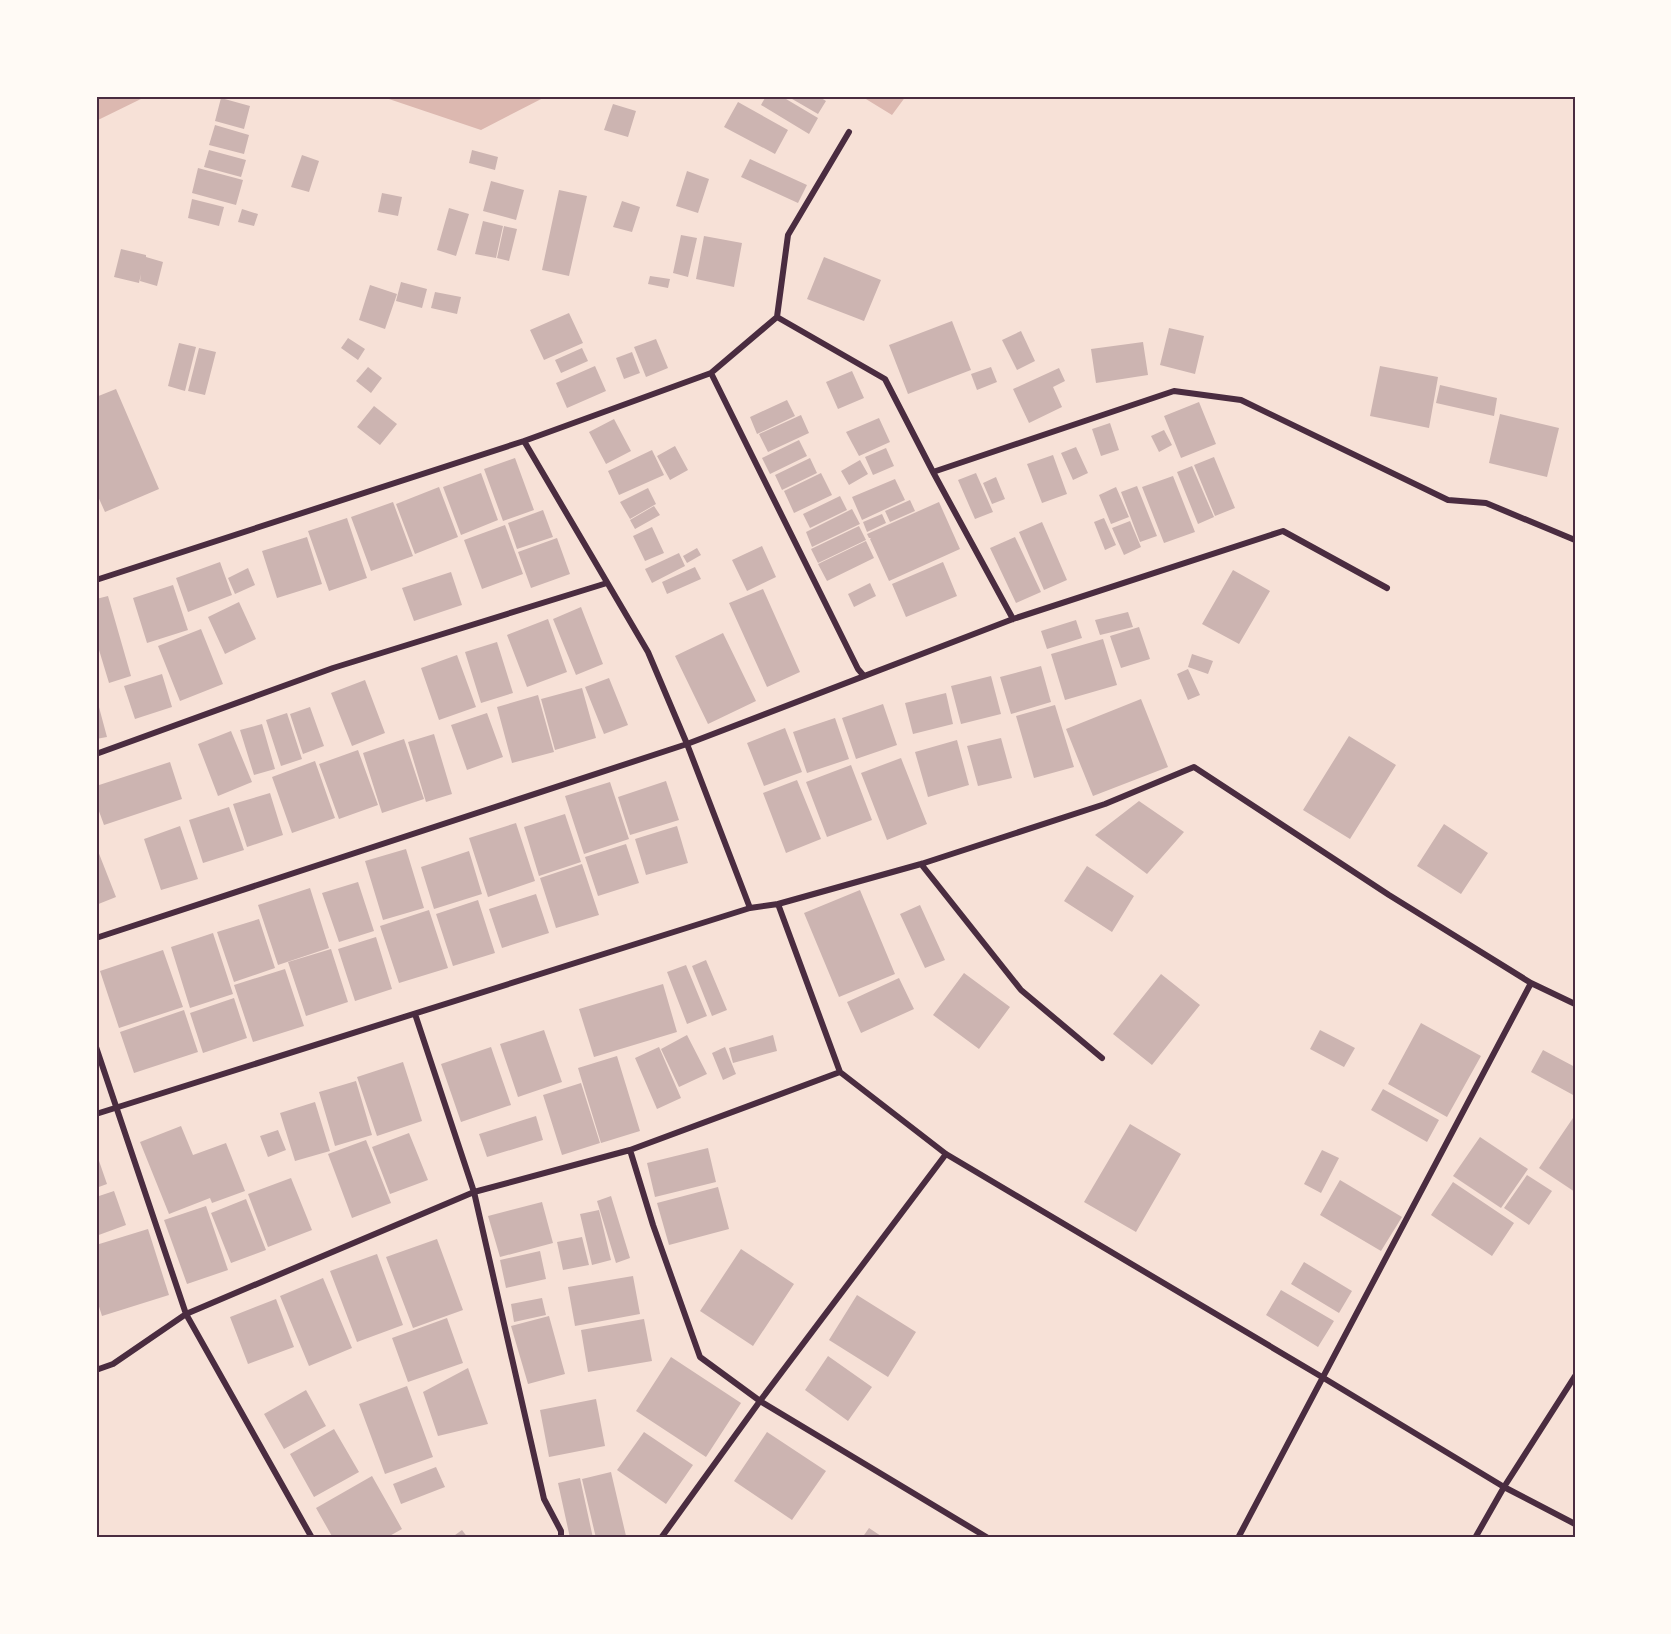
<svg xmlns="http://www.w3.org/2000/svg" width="1671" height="1634" font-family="Overpass,sans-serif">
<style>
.water{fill:#dcb8b0}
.building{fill:#ccb4b1}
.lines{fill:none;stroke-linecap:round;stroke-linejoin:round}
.minor{stroke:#4a2c40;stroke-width:6}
.neatline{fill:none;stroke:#4a2c40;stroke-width:2}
</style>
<rect width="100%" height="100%" fill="#f7e1d7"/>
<!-- water -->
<path class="water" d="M96 96H147L96 121Z
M380 96H547L481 130Z
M861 96H906L892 115Z"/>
<!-- building -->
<path class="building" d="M766 96H781L818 118 809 134 761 105Z
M787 96H818L826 101 818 114Z
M221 98 250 106 244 129 215 121Z
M738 102 788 130 775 154 724 127Z
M613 104 636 111 628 137 604 130Z
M215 125 249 135 244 154 209 145Z
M209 150 246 160 241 177 204 167Z
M472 150 498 157 495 170 469 163Z
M302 155 319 161 309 192 291 187Z
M750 159 807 185 798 203 741 177Z
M198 168 243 180 236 205 192 193Z
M687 171 709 179 698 213 676 206Z
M491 181 524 190 516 220 483 211Z
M559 190 587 196 569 276 542 270Z
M382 193 402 197 398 216 378 212Z
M192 199 224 207 219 226 188 218Z
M622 201 640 207 632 232 613 227Z
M449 208 469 214 456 256 437 250Z
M242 209 258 214 254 226 238 222Z
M483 221 503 226 496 258 475 254Z
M504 226 517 229 509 261 497 258Z
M681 235 697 238 688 277 673 273Z
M704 236 742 243 734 287 696 279Z
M121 249 146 255V257L163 262 157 286 140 281 141 274 139 283 114 277Z
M824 257 881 280 864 321 807 299Z
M650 276 670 279 668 288 648 284Z
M401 282 427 289 422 308 396 301Z
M370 285 397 294 385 329 359 320Z
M435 292 461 297 457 314 431 308Z
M569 313 583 343 544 360 530 330Z
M952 321 971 370 908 394 889 345Z
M1169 328 1204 336 1195 374 1160 365Z
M1021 331 1035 361 1017 370 1002 340Z
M348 338 365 349 358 360 341 348Z
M656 339 668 368 646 377 634 347Z
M1143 342 1148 375 1096 383 1091 349Z
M179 343 196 347 185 391 168 386Z
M199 348 216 352 205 395 188 391Z
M582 348 588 361 561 373 555 360Z
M632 352 640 373 624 379 616 358Z
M595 366 606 391 567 408 556 383Z
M1380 366 1438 377 1429 428 1370 416Z
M368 367 382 378 371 393 356 381Z
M991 367 997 382 977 390 971 374Z
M1059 368 1065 381 1053 387 1062 407 1029 423 1013 389Z
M852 371 864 398 838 409 826 382Z
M1440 385 1497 398 1494 416 1436 403Z
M116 389 159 489 105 512 96 492V397Z
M787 400 795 416 757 434 750 417Z
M1199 402 1216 444 1181 458 1164 416Z
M374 406 397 424 380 445 357 427Z
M1500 414 1559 428 1547 477 1489 463Z
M801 415 809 433 768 452 759 434Z
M879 418 890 442 859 456 846 432Z
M614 419 631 451 606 464 589 432Z
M1110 423 1119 450 1101 456 1092 429Z
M1164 430 1172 445 1159 452 1151 436Z
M799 440 807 456 770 474 762 458Z
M675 446 688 470 670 480 657 456Z
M1076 447 1088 473 1073 480 1061 453Z
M886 448 894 466 873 475 865 457Z
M652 450 664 475 619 495 608 471Z
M1053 455 1067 494 1042 503 1027 464Z
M1214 457 1235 508 1215 516 1194 465Z
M515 458 534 510 503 521 484 469Z
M810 458 817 473 782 490 775 475Z
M860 460 868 474 849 485 841 471Z
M1192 466 1214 517 1198 524 1177 472Z
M481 473 498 520 461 535 443 487Z
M821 473 832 495 794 513 784 491Z
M976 473 993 512 975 519 958 480Z
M1173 476 1195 532 1164 543 1142 487Z
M996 477 1005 499 992 504 983 483Z
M895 479 905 500 862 520 852 497Z
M1137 486 1157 536 1140 542 1121 492Z
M439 487 458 537 415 554 396 504Z
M1116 487 1129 517 1111 524 1099 495Z
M648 488 656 504 630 519 620 502Z
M840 496 847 510 810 528 803 514Z
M910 500 915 511 890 522 885 511Z
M393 502 413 556 371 571 351 517Z
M939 502 960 549 889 581 870 539 871 538H869L867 534Z
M654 506 660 515 635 529 630 520Z
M852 509 860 524 812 547 806 532Z
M543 510 553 537 517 549 508 523Z
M882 514 886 523 867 532 863 522Z
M347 518 367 578 329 591 308 531Z
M1104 518 1116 545 1105 550 1094 522Z
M1130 521 1141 547 1124 555 1112 528Z
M1042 522 1067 580 1044 590 1019 532Z
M505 525 523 574 482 589 464 540Z
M859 526 866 540 818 563 811 549Z
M652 527 664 553 645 561 633 536Z
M307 537 322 584 277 598 262 551Z
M1015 537 1041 592 1016 603 990 548Z
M557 538 570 574 531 588 518 552Z
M866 541 874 558 827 581 818 564Z
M762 546 776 577 747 591 732 560Z
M697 548 701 555 687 563 683 556Z
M679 553 685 566 652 583 645 569Z
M220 562 232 595 188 612 176 578Z
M943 562 957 596 906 617 892 584Z
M695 567 701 579 667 594 662 582Z
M248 568 255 585 235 594 228 578Z
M1233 570 1270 591 1239 644 1202 624Z
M451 572 462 605 414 621 402 588Z
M870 583 876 596 854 607 848 594Z
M173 585 188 630 147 643 133 598Z
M763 589 800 672 767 687 729 603Z
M108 596 131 676 109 683 96 640V599Z
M239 602 256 639 225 654 208 617Z
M581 607 603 664 576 675 553 619Z
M1128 612 1133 627 1100 635 1095 620Z
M548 619 567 672 527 687 507 635Z
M1076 620 1082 638 1047 649 1041 631Z
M1139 627 1150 659 1121 668 1110 636Z
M201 629 223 684 180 701 158 646Z
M723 633 756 701 708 724 675 656Z
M1103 639 1117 685 1065 700 1051 654Z
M497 642 513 693 481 703 465 652Z
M1192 654 1213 661 1208 674 1188 667Z
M457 655 476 707 439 720 421 668Z
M1041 666 1051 702 1011 714 1000 677Z
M1188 669 1200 695 1188 700 1177 674Z
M162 674 172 707 135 719 124 686Z
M991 676 1001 714 961 724 951 686Z
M609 678 628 725 604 734 585 687Z
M365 680 385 733 352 746 331 693Z
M582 688 596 738 555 750 541 699Z
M946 693 953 724 913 734 905 703Z
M538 695 554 752 512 763 497 707Z
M96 696 107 737 96 739Z
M1141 699 1168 767 1093 796 1066 729Z
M883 704 897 745 856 759 842 718Z
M1055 705 1074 767 1034 778 1016 716Z
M310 707 324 746 303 754 290 714Z
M287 713 302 759 281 766 266 720Z
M487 713 503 757 467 770 451 725Z
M835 718 849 759 807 773 793 732Z
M262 724 275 769 254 775 240 730Z
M785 728 802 772 764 786 747 743Z
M231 731 252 782 218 796 198 744Z
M434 734 452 794 426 802 408 742Z
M1349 736 1396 765 1350 839 1303 810Z
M1001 738 1012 778 978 786 967 746Z
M404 739 424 799 382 813 363 753Z
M957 740 969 785 928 797 915 752Z
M358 750 378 805 339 819 319 764Z
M901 758 927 824 887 840 861 773Z
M315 761 335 818 292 833 272 777Z
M170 762 182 799 104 825 96 803V786Z
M851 765 872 820 827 837 806 782Z
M797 780 821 839 786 853 763 793Z
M666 781 679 820 630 835 618 797Z
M610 782 629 839 584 854 565 796Z
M270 793 283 835 247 847 233 804Z
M1139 801 1184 832 1147 874 1095 835Z
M229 807 244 850 203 863 189 820Z
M565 814 581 862 539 876 524 827Z
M516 823 535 881 488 897 469 838Z
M1444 824 1488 853 1461 894 1417 866Z
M180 826 198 879 161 890 144 839Z
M677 826 688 863 646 875 635 839Z
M626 844 639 883 598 896 585 857Z
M96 846 116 897 96 905Z
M406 849 424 908 383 920 365 861Z
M469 851 482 894 434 909 421 867Z
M582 864 599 915 556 928 540 878Z
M1087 866 1134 896 1112 932 1064 901Z
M358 882 374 931 339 942 322 893Z
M310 888 329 948 278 965 258 905Z
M860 890 895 974 839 997 804 913Z
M536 894 549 933 502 948 489 909Z
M478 900 495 953 453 966 436 914Z
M920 905 945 960 925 968 900 914Z
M429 910 448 968 399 983 380 926Z
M259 919 275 968 234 982 217 932Z
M213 933 233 994 190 1008 171 947Z
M376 937 392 989 355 1001 338 949Z
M331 949 348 1002 306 1016 288 962Z
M163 950 183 1007 119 1028 100 971Z
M706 960 727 1010 712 1016 692 966Z
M686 965 707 1016 687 1024 667 972Z
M285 969 304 1026 253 1042 234 985Z
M964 973 1010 1007 979 1049 933 1015Z
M1161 974 1200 1005 1152 1065 1113 1034Z
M899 978 914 1009 861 1033 847 1002Z
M663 984 677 1032 594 1057 579 1009Z
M234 998 247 1038 203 1053 190 1013Z
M184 1010 198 1052 134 1073 120 1032Z
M1421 1023 1481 1056 1447 1117 1388 1084Z
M544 1030 562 1082 518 1097 500 1044Z
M1320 1030 1355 1048 1344 1067 1310 1049Z
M687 1035 707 1074 679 1087 661 1049Z
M773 1035 777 1051 733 1063 729 1048Z
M491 1047 511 1105 461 1122 441 1064Z
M659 1047 681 1098 657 1109 635 1058Z
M725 1047 736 1074 723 1080 712 1053Z
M1543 1050 1575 1067V1096L1531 1072Z
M617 1056 640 1131 601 1143 578 1068Z
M403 1062 422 1121 377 1136 357 1077Z
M356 1081 372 1135 335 1146 319 1092Z
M581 1083 600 1143 562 1155 543 1095Z
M1383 1089 1439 1120 1427 1142 1371 1110Z
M315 1102 330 1151 295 1161 280 1113Z
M1575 1115V1192L1539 1168Z
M536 1116 543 1140 487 1157 479 1134Z
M1130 1124 1181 1154 1136 1232 1084 1202Z
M181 1126 193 1155 226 1143 245 1191 212 1203 210 1198 169 1214 140 1142Z
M278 1130 286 1150 268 1157 260 1136Z
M409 1133 428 1180 390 1194 372 1147Z
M1480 1137 1528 1169 1501 1208 1453 1176Z
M366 1140 391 1203 352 1218 328 1154Z
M708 1148 716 1182 655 1197 647 1163Z
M1322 1150 1339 1158 1321 1193 1304 1184Z
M98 1158 107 1184 96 1188V1159Z
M1527 1175 1552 1191 1529 1225 1504 1208Z
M291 1178 312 1230 268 1247 248 1194Z
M1340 1180 1402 1217 1381 1251 1320 1215Z
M1453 1182 1514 1223 1492 1256 1431 1215Z
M718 1187 729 1229 669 1245 657 1203Z
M114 1191 126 1225 96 1236V1197Z
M611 1196 630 1258 616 1263 597 1201Z
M246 1199 266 1250 231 1263 211 1213Z
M542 1202 553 1243 500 1257 488 1216Z
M206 1206 228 1270 187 1284 164 1220Z
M599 1210 611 1260 592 1265 580 1214Z
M148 1229 169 1295 102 1316 96 1297V1245Z
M582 1237 589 1265 563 1270 557 1242Z
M437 1239 463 1310 413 1328 386 1257Z
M741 1249 794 1284 753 1346 700 1311Z
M540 1251 546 1279 506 1288 500 1260Z
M377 1254 403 1325 357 1342 330 1271Z
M1304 1262 1352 1291 1339 1313 1291 1284Z
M633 1276 640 1314 575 1326 568 1287Z
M323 1278 352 1348 309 1366 280 1296Z
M1281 1290 1334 1321 1318 1347 1266 1315Z
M857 1295 916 1332 888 1377 829 1340Z
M542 1298 546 1315 514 1322 511 1304Z
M276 1299 294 1347 248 1364 230 1317Z
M549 1316 565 1374 528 1384 511 1326Z
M447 1318 463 1363 408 1382 392 1338Z
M644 1319 652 1361 588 1372 581 1330Z
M828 1356 872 1387 848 1421 805 1390Z
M671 1357 741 1403 706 1457 636 1411Z
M468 1368 488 1424 438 1436 423 1392Z
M407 1386 433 1457 385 1474 359 1404Z
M306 1390 326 1426 284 1449 264 1414Z
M596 1399 605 1446 549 1457 540 1410Z
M334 1429 359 1472 314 1497 290 1454Z
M644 1432 693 1465 666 1504 617 1470Z
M767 1432 826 1471 792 1520 734 1481Z
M436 1467 445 1487 401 1504 393 1484Z
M611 1472 626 1536 619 1538H596L582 1479Z
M372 1476 402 1529 386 1538H333L316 1508Z
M580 1478 593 1538H570L558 1483Z
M869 1528 884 1538H862Z
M462 1530 468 1538H451Z"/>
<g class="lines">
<!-- minor -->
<path class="minor" d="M777 317 885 379 933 472 1013 619
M711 373 858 669 864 676
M524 441 711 373 777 317 788 235 849 132
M933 472 1174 391 1241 400 1448 500 1486 503 1575 540
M96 580 524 441 648 652 687 744 750 908 96 1114
M96 754 333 668 607 583
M921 864 1021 990 1102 1058
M778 904 921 864 1105 804 1194 767 1389 895 1531 983 1575 1004
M750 908 778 904 840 1072 946 1154 1322 1377 1504 1487 1575 1524
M96 938 687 744 1013 619 1283 531 1387 588
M415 1014 474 1192 544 1499 561 1531V1538
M96 1047 186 1314 312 1538
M630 1150 653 1225 700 1357 760 1401 988 1538
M96 1370 113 1364 186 1314 474 1192 630 1150 840 1072
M661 1538 760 1401 946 1154
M1238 1538 1531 983
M1475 1538 1504 1487 1575 1376"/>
</g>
<!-- border -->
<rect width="1671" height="1634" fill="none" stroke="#fffaf5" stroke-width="195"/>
<rect x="98" y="98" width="1476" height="1438" class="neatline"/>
</svg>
